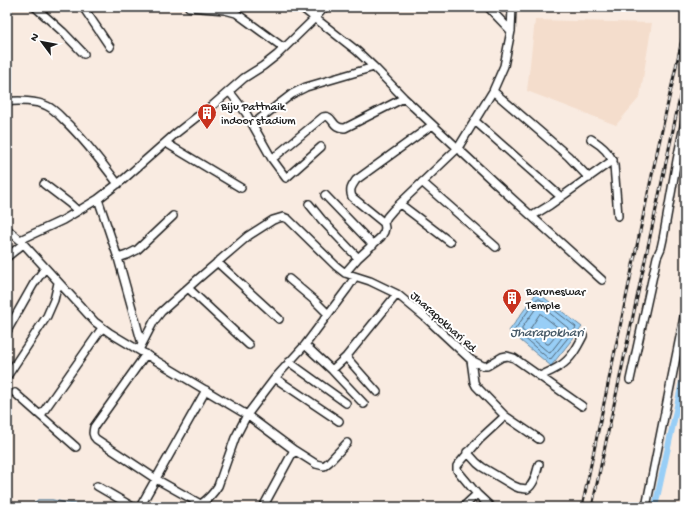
<svg xmlns="http://www.w3.org/2000/svg" width="692" height="514" font-family="'Gochi Hand',sans-serif">
<style>
.built{fill:#f4ddcc}
.water{fill:#98cef6;stroke:#66879f}
.lines{fill:none;stroke-linecap:round;stroke-linejoin:round}
.shore{stroke:#4e6373;stroke-width:1}
.stream{stroke:#66879f;stroke-width:1.5}
.canal{stroke:#98cef6;stroke-width:6}
.minor-casing{stroke:#1c1c1c;stroke-width:10}
.minor{stroke:#fff;stroke-width:7}
.rail-casing{stroke:#1c1c1c;stroke-width:3}
.rail{stroke:#fff;stroke-width:1.5;stroke-dasharray:4.5;stroke-linecap:butt}
.labels{text-anchor:middle;stroke-width:4;stroke-linejoin:round;paint-order:stroke}
.poi-label{font-size:12px;fill:#1c1c1c;stroke:#fff;text-anchor:start}
.street-label{font-size:12px;fill:#1c1c1c;stroke:#fff}
.water-label{font-size:13px;font-style:italic;fill:#475a68;stroke:#fff}
</style>
<rect width="100%" height="100%" fill="#f9ebe1"/>
<filter id="ink" filterUnits="userSpaceOnUse"><feTurbulence type="fractalNoise" baseFrequency=".025" numOctaves="2"/><feDisplacementMap in="SourceGraphic" scale="8" xChannelSelector="R" yChannelSelector="G"/><feConvolveMatrix kernelMatrix="1 2 1 2 8 2 1 2 1" color-interpolation-filters="sRGB"/></filter>
<g filter="url(#ink)">
<!-- built -->
<path class="built" d="M535 20 652 23 640 97 616 125 527 91Z"/>
<!-- water -->
<path class="water" d="M537 292 582 327 551 366 509 331Z"/>
<g class="lines">
<!-- shore -->
<path class="shore" d="M537 299H540L576 327 575 329 550 360 549 359 515 330Z
M538 306H541L568 328V330L550 353 548 352 522 330V328Z
M541 314 560 329V331L549 344H547L530 329 539 315Z"/>
<!-- stream -->
<path class="stream" d="M31 507 38 500H52L67 503 83 504 86 507"/>
<!-- canal -->
<path class="canal" d="M655 507 685 369"/>
<!-- minor casing -->
<g class="minor-casing">
<path id="minor" d="M35 7 63 32 84 54
M83 7 110 47
M189 7 225 10 236 13 284 48
M301 7 315 18 325 7
M488 7 511 31
M229 91 246 113 272 159 286 178 321 147
M493 91 568 156 589 178
M7 102C17 100 38 101 47 106 54 109 59 115 64 120 84 139 101 161 118 184
M475 121 561 197
M253 124 292 94 306 87 374 67
M591 139C601 145 611 154 614 165L618 216
M166 143 241 188
M272 159 323 117C334 114 331 129 345 128L404 98
M422 182 496 247
M44 184 69 203 78 211
M325 195 373 245
M98 199 118 258 142 344
M309 204 322 220 358 258
M400 204 450 242
M532 216 550 205 613 160
M384 223 352 197C349 189 352 186 356 180L432 125
M7 229 20 240 95 322 110 333 247 415 294 450 316 464 324 466 329 462 347 443
M20 240 63 220 98 199 124 179 175 134 198 116 212 106 244 78 263 66 277 55 315 18 357 51 374 67 404 98 496 184 602 280
M7 257 23 244
M118 258 127 255 137 250 173 216
M217 262 279 319
M345 273 358 258 381 237 384 232 385 228 384 223 387 217 393 210 458 148 493 91 504 66 511 31 512 7
M289 279 315 301 328 314
M188 288 249 345
M7 331 33 285 45 268
M305 345 332 370 364 404
M139 350 154 321 161 312 199 278 248 236 273 220 283 217 288 219 336 266 345 273 370 281 397 294 426 318 471 360 483 366H487L502 357 507 356 514 358 582 406
M146 354 94 427C93 432 92 435 96 439L156 479 204 506
M346 357 377 392
M471 360 474 382 476 386 505 416 539 439
M289 362 346 403
M332 370 346 357 397 294
M8 375 47 316 54 300 58 283
M540 376C547 373 554 370 560 366 571 359 577 348 583 336
M275 378 339 421
M630 380 657 257 661 248 663 239 677 160 685 121
M15 393 76 447
M41 415 102 328
M467 452 477 463 482 467 514 486 519 488 527 489C535 484 536 473 539 464
M97 486 133 507
M201 504C208 499 213 494 218 486L235 438 247 415 275 378 305 345 347 289 355 277
M140 507 206 390
M263 507 294 450
M463 507 477 494
M491 507 477 494 457 470V466L480 439 505 416
M646 507 685 312"/>
</g>
<!-- minor -->
<use href="#minor" class="minor"/>
<!-- rail casing -->
<g class="rail-casing">
<path id="rail" d="M582 507 608 384 648 193 685 26
M592 507 685 74"/>
</g>
<!-- rail -->
<use href="#rail" class="rail"/>
</g>
</g>
<!-- icons -->
<defs>
<g id="building-pin" transform="scale(1)"><path d="M0 17L-7.5 6A9.5 9.5 0 1 1 7.5 6Z" fill="#c8321e" stroke="#fff"/><path d="M-4-6H4V6H1V3H-1V6H-4ZM-2.5-4.3h1.7v1.8h-1.7ZM.8-4.3h1.7v1.8H.8ZM-2.5-1h1.7V.8h-1.7ZM.8-1h1.7V.8H.8Z" fill="#fff"/></g>
</defs>
<g fill-rule="evenodd">
<use href="#building-pin" x="207" y="113"/>
<use href="#building-pin" x="512" y="298"/>
</g>
<g class="labels">
<!-- poi labels -->
<g class="poi-label">
<text x="221" y="110">Biju Pattnaik<tspan x="221" dy="14">indoor stadium</tspan></text>
<text x="526" y="295">Baruneswar<tspan x="526" dy="14">Temple</tspan></text>
</g>
<!-- street labels -->
<g class="street-label">
<text transform="translate(444 321) rotate(42)" y="4">Jharapokhari Rd</text>
</g>
<!-- water labels -->
<g class="water-label">
<text x="547" y="336">Jharapokhari</text>
</g>
</g>
<!-- margin -->
<rect width="692" height="514" fill="none" stroke="#fff" stroke-width="24"/>
<rect x="12" y="12" width="668" height="490" fill="none" stroke="#1c1c1c" stroke-width="1.5" filter="url(#ink)"/>
<!-- north arrow -->
<g transform="translate(42 42) rotate(302)" stroke="#ffffff" stroke-width="3" paint-order="stroke">
<path d="M0-3L7 15L0 10L-7 15Z" fill="#1c1c1c"/>
<text y="-6" font-size="11" font-weight="bold" text-anchor="middle" fill="#1c1c1c">N</text>
</g>
</svg>
